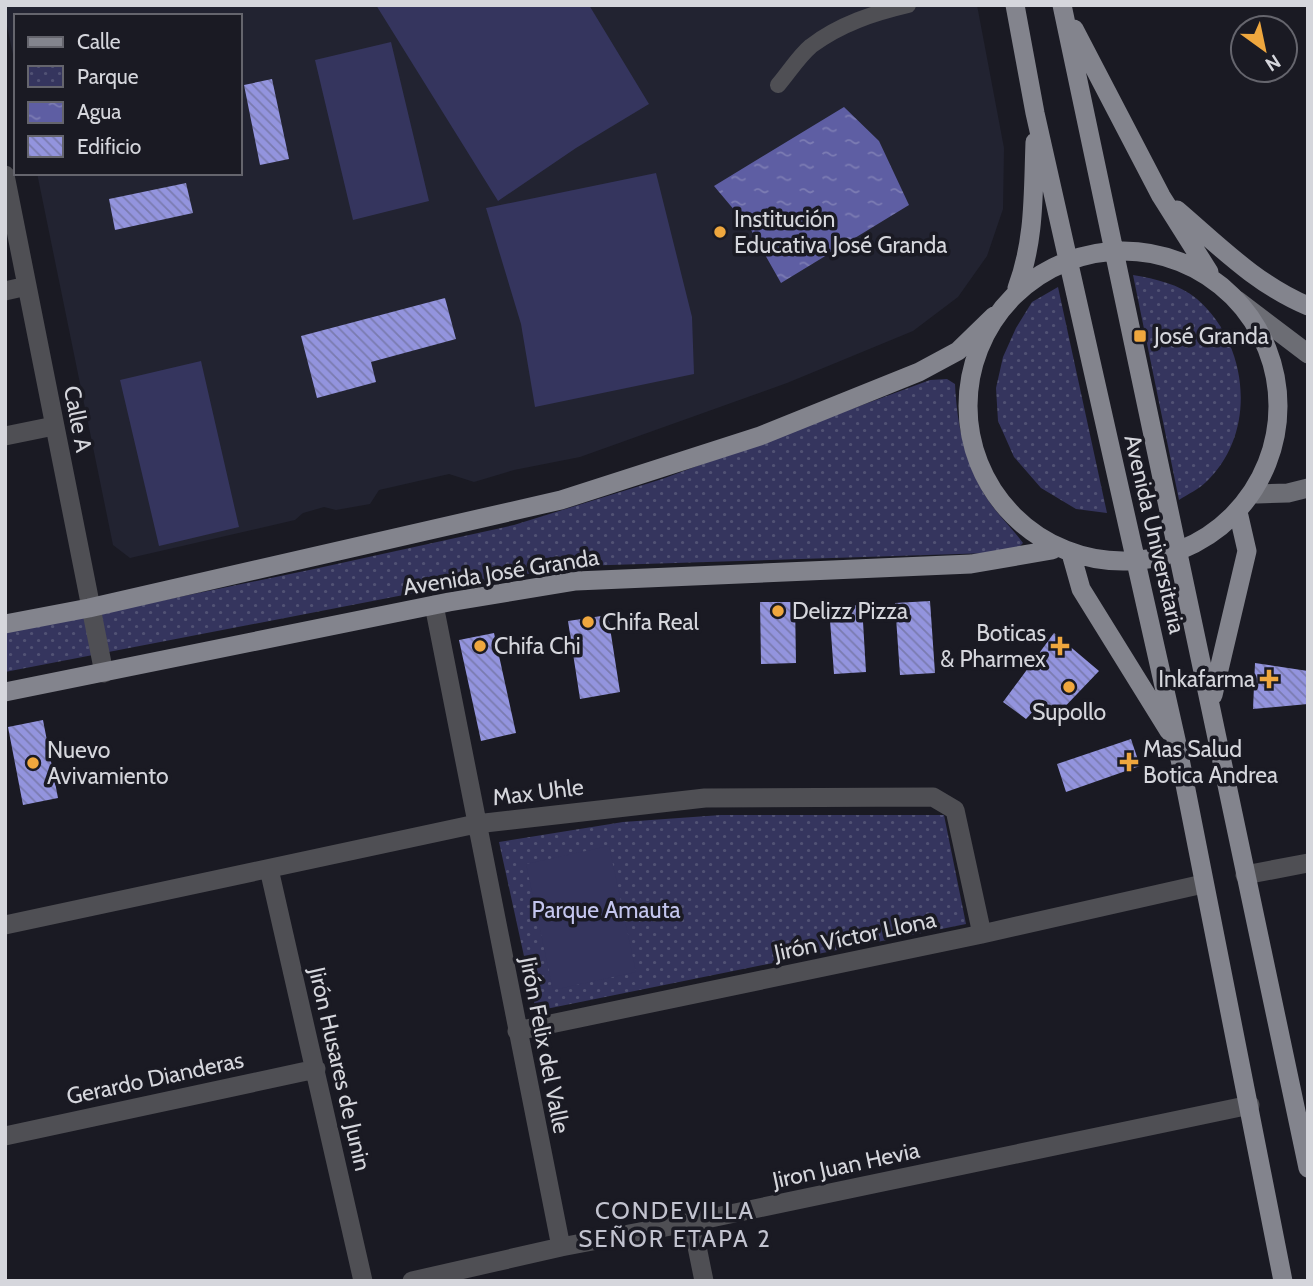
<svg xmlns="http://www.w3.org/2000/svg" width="1313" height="1286" font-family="Cabin,sans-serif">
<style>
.built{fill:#222331}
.park{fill:url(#park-dots)}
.pitch{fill:#35355e}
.water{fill:url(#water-ripples)}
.building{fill:url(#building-back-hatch)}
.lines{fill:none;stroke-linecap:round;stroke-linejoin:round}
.service{stroke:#4f4f54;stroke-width:16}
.minor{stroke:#4f4f54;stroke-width:19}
.secondary{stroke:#6c6d74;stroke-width:19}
.primary{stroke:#83848d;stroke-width:19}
.poi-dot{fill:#efa73e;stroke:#1a1a23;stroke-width:2.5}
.labels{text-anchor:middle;stroke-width:7;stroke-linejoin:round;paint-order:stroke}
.poi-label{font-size:23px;fill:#d5d6dc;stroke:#1a1a23;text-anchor:start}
.street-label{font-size:23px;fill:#d5d6dc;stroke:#1a1a23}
.park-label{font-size:23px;fill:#c4c6ee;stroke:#1a1a23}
.neighbourhood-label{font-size:24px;letter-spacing:2px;fill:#c2c3cf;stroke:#1a1a23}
</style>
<defs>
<pattern id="park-dots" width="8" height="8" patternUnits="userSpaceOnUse" patternTransform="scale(1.75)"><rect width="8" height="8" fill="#35355e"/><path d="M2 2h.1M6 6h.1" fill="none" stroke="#515274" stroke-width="1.8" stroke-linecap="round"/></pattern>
<pattern id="water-ripples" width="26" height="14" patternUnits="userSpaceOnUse" patternTransform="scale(1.75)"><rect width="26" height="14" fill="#5e5ea3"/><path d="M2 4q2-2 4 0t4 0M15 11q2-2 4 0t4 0" fill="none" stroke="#7c7cb3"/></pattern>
<pattern id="building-back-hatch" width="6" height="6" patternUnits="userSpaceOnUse" patternTransform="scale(1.75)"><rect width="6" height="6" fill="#9394de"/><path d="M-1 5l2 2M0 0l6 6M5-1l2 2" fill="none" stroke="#7a7baf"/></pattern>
</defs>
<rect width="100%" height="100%" fill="#1a1a23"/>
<!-- built -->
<path class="built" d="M5 5H977L1004 148 1003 209 987 256 958 297 913 331 787 383 580 457 514 470 474 482 449 474 379 490 370 504 336 510 324 507 303 513 295 520 130 558 113 545 37 173H240V16H16V69L5 17Z"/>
<!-- park -->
<path class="park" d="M1133 275C1156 279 1179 284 1197 299 1249 344 1258 433 1206 482 1199 489 1188 494 1179 500Z
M1058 287 1107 513 1076 509 1041 488 1014 457 998 421 996 388 1003 357 1016 328 1032 302Z
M947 379 955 384C957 425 965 465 988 500 998 515 1012 528 1023 543L1019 547 990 553 578 566 450 586 5 672V633L314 569 514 525 662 479 930 380Z
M721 815H944L966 924 536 1011 499 842 623 822Z"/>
<!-- pitch -->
<path class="pitch" d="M376 5H589L649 104 576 148 498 201Z
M391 42 429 201 353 220 315 60Z
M656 173 692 317 694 374 535 407 521 324 486 208Z
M201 361 239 527 159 546 120 380Z
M609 846 636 972 553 990 526 864Z"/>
<!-- water -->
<path class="water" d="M844 107 879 141 909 205 781 283 751 230 714 186Z"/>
<!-- building -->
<path class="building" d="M272 79 289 159 260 165 244 85Z
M186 183 193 213 115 230 109 199Z
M445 298 456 339 371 362 376 382 317 398 301 336Z
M930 601 935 673 900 675 895 603Z
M760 602H795L796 663 761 664Z
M862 605 866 672 834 674 829 607Z
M608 615 620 692 580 699 568 621Z
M494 633 516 733 481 741 459 640Z
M1054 633 1099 671 1055 717 1040 704 1026 719 1003 702Z
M1255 663 1308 671V704L1253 709Z
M43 720 58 798 23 805 8 727Z
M1131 739 1140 766 1066 792 1057 764Z"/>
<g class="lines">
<!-- service -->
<path class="service" d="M778 85C789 72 799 56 811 46 840 24 874 13 908 5"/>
<!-- minor -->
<path class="minor" d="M5 175 104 673
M5 291 27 286
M5 436 54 426
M434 605 561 1247
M269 869 363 1281
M1245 875 1308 863
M5 925 476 824 705 798 933 797 955 810 982 934
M517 1031 982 934 1203 884
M5 1136 316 1069
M692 1222 704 1281
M412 1281 561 1247 692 1222 1250 1105"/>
<!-- secondary -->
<path class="secondary" d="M1237 300 1308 354
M1257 494 1288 493 1308 488"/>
<!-- primary -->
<path class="primary" d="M1015 5 1035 113 1177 744 1283 1281
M1062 5 1308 1168
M1074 29 1161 196 1209 272
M1177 210C1218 245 1257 285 1308 306
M968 406a155 155 0 1 1 310 0a155 155 0 1 1-310 0Z
M1017 288C1035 240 1033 193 1035 142
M1072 557 1081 589 1169 731
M5 624 89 608 561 500 760 436 919 372 958 351 994 316
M5 692 449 602 576 581 971 564 1052 550
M1213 695 1247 551 1239 516"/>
</g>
<!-- markers -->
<g class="poi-dot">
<circle cx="720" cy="232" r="7"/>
<rect x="1133" y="329" width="14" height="14" rx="3.5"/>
<circle cx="778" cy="611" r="7"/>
<circle cx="588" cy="622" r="7"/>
<circle cx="480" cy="646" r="7"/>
<path d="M1056.5 635.5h7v7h7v7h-7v7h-7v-7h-7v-7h7z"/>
<path d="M1265.5 668.5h7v7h7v7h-7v7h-7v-7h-7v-7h7z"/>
<circle cx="1069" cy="687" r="7"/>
<path d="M1125.5 751.5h7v7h7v7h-7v7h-7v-7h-7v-7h7z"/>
<circle cx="33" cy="763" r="7"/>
</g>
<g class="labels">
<!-- poi labels -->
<g class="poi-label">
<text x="734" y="227">Institución<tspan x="734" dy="26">Educativa José Granda</tspan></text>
<text x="1154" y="344">José Granda</text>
<text x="792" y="619">Delizz Pizza</text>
<text x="602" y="630">Chifa Real</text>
<text x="1046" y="641" text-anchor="end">Boticas<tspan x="1046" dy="26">&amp; Pharmex</tspan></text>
<text x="494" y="654">Chifa Chi</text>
<text x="1255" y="687" text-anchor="end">Inkafarma</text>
<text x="1069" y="720" text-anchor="middle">Supollo</text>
<text x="1143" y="757">Mas Salud<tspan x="1143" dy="26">Botica Andrea</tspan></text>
<text x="47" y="758">Nuevo<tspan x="47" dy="26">Avivamiento</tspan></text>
</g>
<!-- street labels -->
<g class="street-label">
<text transform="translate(78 419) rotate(79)" y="8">Calle A</text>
<text transform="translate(1155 534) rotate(77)" y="8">Avenida Universitaria</text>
<text transform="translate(501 572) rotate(-9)" y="8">Avenida José Granda</text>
<text transform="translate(538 792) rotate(-7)" y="8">Max Uhle</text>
<text transform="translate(855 936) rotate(-12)" y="8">Jirón Víctor Llona</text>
<text transform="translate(545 1045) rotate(79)" y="8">Jirón Felix del Valle</text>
<text transform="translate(340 1069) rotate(77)" y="8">Jirón Husares de Junin</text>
<text transform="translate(155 1078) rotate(-12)" y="8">Gerardo Dianderas</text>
<text transform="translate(846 1165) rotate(-12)" y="8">Jiron Juan Hevia</text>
</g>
<!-- park labels -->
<g class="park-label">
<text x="606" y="918">Parque Amauta</text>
</g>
<!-- neighbourhood labels -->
<g class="neighbourhood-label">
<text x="675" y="1219">CONDEVILLA<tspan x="675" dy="28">SEÑOR ETAPA 2</tspan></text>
</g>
</g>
<!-- border -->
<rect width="1313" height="1286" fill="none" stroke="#d5d6dc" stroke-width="14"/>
<!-- legend -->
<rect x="14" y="14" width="228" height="161" fill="#1a1a23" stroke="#65656d" stroke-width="2"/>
<rect x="28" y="37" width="35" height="10" fill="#83848d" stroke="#65656d" stroke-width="2"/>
<text x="77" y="49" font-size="21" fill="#d5d6dc">Calle</text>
<rect x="28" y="66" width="35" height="21" fill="url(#park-dots)" stroke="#65656d" stroke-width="2"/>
<text x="77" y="84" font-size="21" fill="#d5d6dc">Parque</text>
<rect x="28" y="102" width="35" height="21" fill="url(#water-ripples)" stroke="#65656d" stroke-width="2"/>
<text x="77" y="119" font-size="21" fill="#d5d6dc">Agua</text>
<rect x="28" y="136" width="35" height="21" fill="url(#building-back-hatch)" stroke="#65656d" stroke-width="2"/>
<text x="77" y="154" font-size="21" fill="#d5d6dc">Edificio</text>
<!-- north arrow -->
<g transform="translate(1264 49) rotate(147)"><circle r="33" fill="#1a1a23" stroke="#65656d" stroke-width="2"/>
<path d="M0-5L12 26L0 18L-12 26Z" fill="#efa73e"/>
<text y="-10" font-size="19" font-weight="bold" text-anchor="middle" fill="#d5d6dc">N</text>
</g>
</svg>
